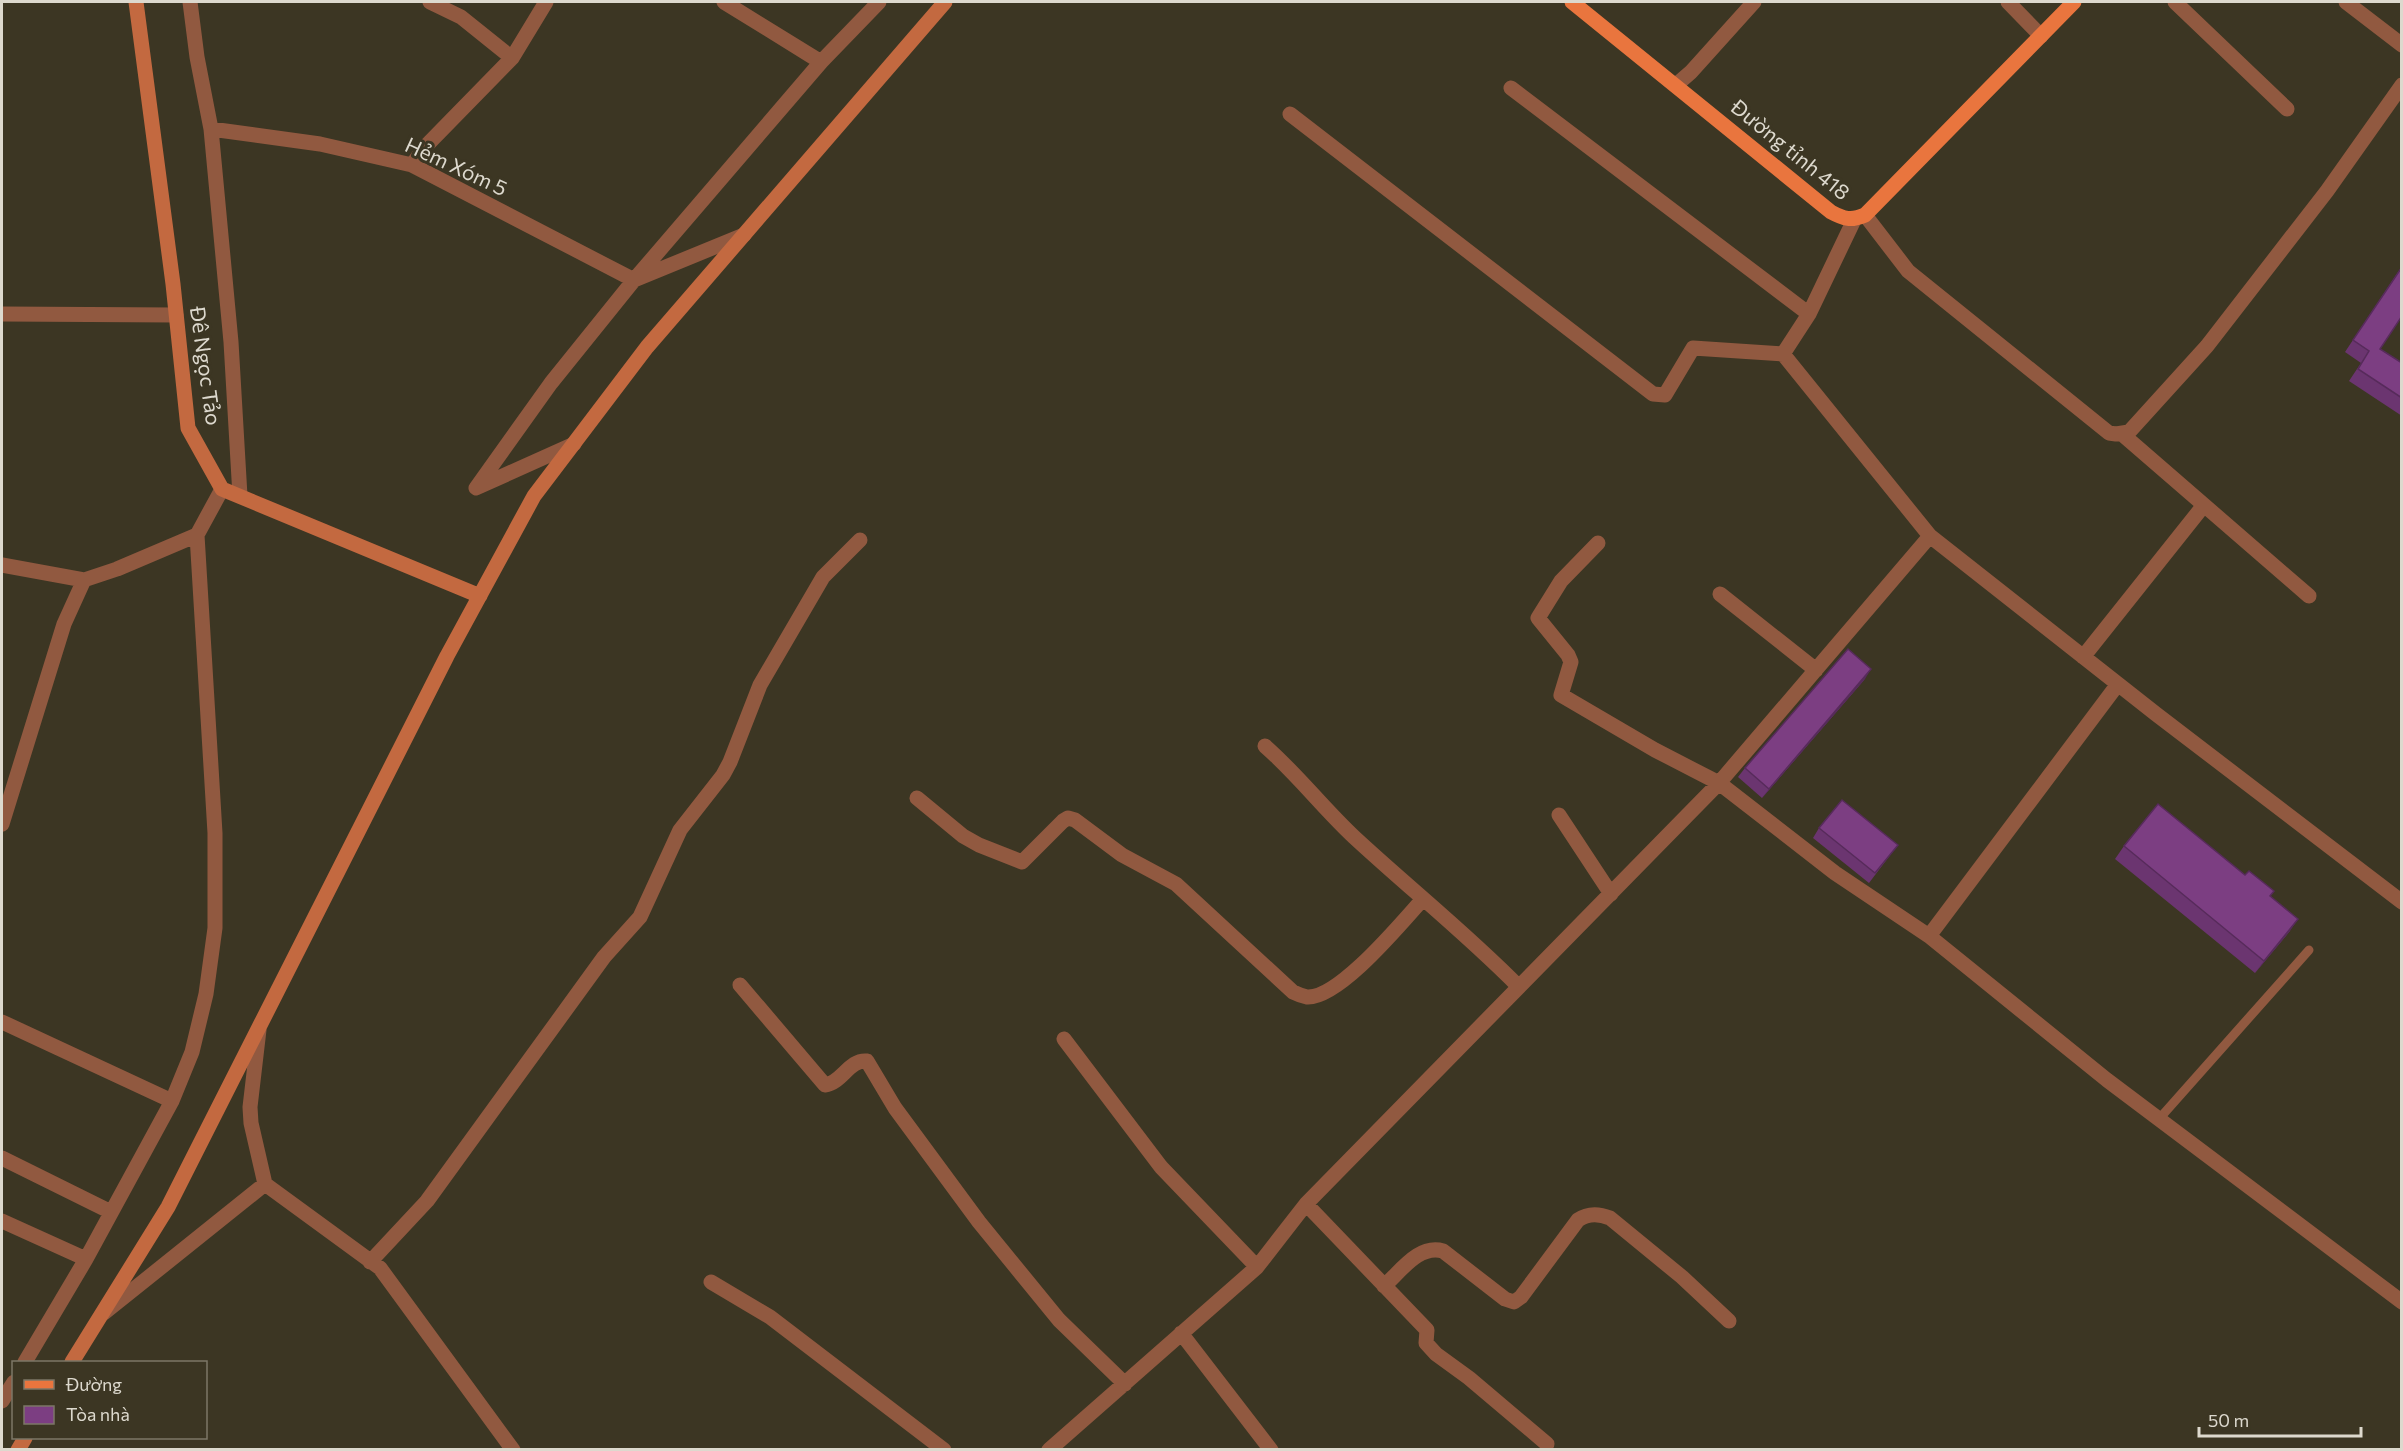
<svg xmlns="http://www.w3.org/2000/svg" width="2403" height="1451" font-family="Commissioner,sans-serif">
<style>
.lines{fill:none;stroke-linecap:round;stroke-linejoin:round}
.lane{stroke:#915940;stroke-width:9}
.street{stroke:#915940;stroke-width:15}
.secondary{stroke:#c36940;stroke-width:15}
.primary{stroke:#e9753e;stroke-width:15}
.wall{fill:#6b3570}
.shaded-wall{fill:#572b5b}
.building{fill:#7c3e82;stroke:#572b5b;stroke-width:1.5}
.labels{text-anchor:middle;stroke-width:6;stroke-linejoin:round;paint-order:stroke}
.street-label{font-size:21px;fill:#ddd9ce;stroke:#3c3623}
</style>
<rect width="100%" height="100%" fill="#3c3623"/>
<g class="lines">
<!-- lane -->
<path class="lane" d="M2159 1119 2309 950"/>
<!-- street -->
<path class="street" d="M190 2 197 57 211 129 231 342 240 496
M430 2 461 17 512 58
M724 2 821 62
M2008 2 2041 36
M2175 2 2287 109
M2346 2 2402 45
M1676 85 1691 72 1754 2
M1511 88 1809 314
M1290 114 1653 394 1665 395 1693 348 1783 354
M211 129 320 144 412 165 634 280 744 235
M412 165 424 148 512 58 546 2
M1865 215 1908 271 2109 433 2116 434 2129 432 2207 346 2327 191 2402 85
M1854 220 1809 314 1783 354 1930 536 2156 714 2402 902
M2 314 176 315
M2122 434 2309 596
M476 488 551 383 634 280 821 62 879 2
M476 488 574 444
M1598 543 1561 581 1538 618 1568 655 1571 662 1561 695 1655 750 1719 783 1835 873 1929 936 2107 1080 2402 1302
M2 565 84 580
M1720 594 1816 670
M2083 657 2204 505
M1265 746C1297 774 1323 808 1354 837 1409 888 1467 934 1519 987
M917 798 963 836 979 845 1022 862 1063 821 1068 818 1075 820 1122 855 1176 884 1293 992C1297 994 1303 996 1307 997 1339 999 1402 922 1423 899
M1559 815 1611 894
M2 824 64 624 84 580 117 569 197 535
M1929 936 2118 684
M740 985 825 1085C842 1083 849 1059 867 1061L895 1108 979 1222 1059 1320 1125 1384
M2 1022 172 1101
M259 1030 250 1107 251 1123 265 1184
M1064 1039 1161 1167 1257 1267
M2 1158 111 1212
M1306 1204 1427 1330 1426 1343 1436 1354 1469 1378 1547 1444
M2 1221 86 1259
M370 1262 427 1201 604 957 640 917 680 830 723 775 730 762 760 685 823 577 860 540
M711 1282 770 1317 944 1450
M1384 1286C1401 1271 1419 1244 1443 1251L1505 1299 1514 1302 1521 1297 1578 1220C1588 1213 1600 1214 1610 1218L1682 1277 1729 1321
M104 1313 265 1184 380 1268 513 1450
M1181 1333 1271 1450
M25 1362 86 1259 172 1101 192 1052 206 994 215 928V833L197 535 222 489
M2 1401 14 1382
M1049 1450 1257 1267 1306 1204 1719 783 1930 536"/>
<!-- secondary -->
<path class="secondary" d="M136 2 173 284 188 428 222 489 480 596
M72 1362 168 1207 447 656 534 496 647 347 945 2
M18 1450 25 1438"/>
<!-- primary -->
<path class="primary" d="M1572 2 1831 212C1844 219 1851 221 1865 215L2074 2"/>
</g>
<!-- wall -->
<path class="wall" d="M2402 266 2380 349 2402 363V416L2349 381 2361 363 2345 352Z
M1865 679 1762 798 1738 777 1745 768Z
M1819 828 1891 854 1869 883 1813 838Z
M2124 846 2271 896 2290 931 2255 973 2115 859Z"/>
<!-- shaded-wall -->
<path class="shaded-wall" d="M1871 669 1865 679 1762 798 1769 789Z
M2298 919 2290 931 2255 973 2264 961Z"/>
<!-- building -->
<path class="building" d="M2402 267V316L2380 349 2402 363V398L2358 369 2369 351 2353 340Z
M1848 649 1871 669 1769 789 1745 768Z
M1842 800 1898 845 1875 873 1819 828Z
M2158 804 2245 875 2249 871 2274 891 2270 896 2298 919 2264 961 2124 846Z"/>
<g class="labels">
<!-- street labels -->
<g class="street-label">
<text transform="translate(1790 150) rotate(39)" y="7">Đường tỉnh 418</text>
<text transform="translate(456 167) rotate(25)" y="7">Hẻm Xóm 5</text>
<text transform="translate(205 366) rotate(82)" y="7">Đê Ngọc Tảo</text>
</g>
</g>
<!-- border -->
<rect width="2403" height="1451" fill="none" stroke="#ddd9ce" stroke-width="6"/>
<!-- legend -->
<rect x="12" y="1361" width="195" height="78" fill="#3c3623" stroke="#7c7767" stroke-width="1.5"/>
<rect x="24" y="1380" width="30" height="9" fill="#e9753e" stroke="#7c7767" stroke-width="1.5"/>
<text x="66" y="1391" font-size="18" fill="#ddd9ce">Đường</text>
<rect x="24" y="1406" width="30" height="18" fill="#7c3e82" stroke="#7c7767" stroke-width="1.5"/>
<text x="66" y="1421" font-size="18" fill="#ddd9ce">Tòa nhà</text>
<!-- scale -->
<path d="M2199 1427v9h162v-9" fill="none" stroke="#ddd9ce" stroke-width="3"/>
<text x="2208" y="1427" font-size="18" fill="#ddd9ce" stroke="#3c3623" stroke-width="4.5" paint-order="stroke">50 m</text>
</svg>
